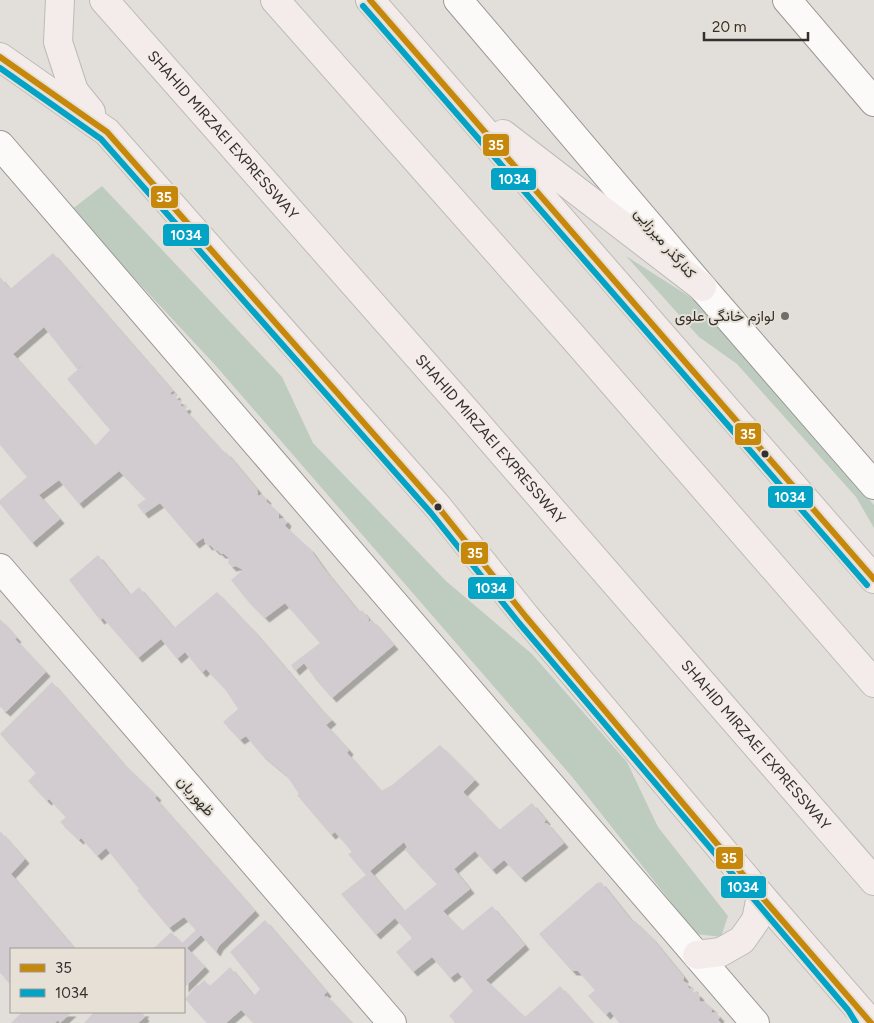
<svg xmlns="http://www.w3.org/2000/svg" width="874" height="1023" font-family="Figtree,Vazirmatn,sans-serif">
<style>
.green{fill:#beccc0}
.building{fill:#d2ccd1;fill-rule:evenodd;filter:url(#shadow)}
.lines{fill:none;stroke-linecap:round;stroke-linejoin:round}
.minor-casing{stroke:#9a9894;stroke-width:30}
.secondary-casing{stroke:#9a9894;stroke-width:30}
.trunk-casing{stroke:#bdbbb8;stroke-width:30}
.minor{stroke:#fbfaf9;stroke-width:28}
.secondary{stroke:#fbfaf9;stroke-width:28}
.trunk{stroke:#f4ecea;stroke-width:28}
.bus-1-casing{stroke:#e6e0d7;stroke-width:10}
.bus-2-casing{stroke:#e6e0d7;stroke-width:10}
.bus-1{stroke:#c6880b;stroke-width:6}
.bus-2{stroke:#03a3c6;stroke-width:6}
.poi-dot{fill:#706d6a;stroke:#e6e0d7;stroke-width:2}
.bus-dot{fill:#33302d;stroke:#e6e0d7;stroke-width:2}
.labels{text-anchor:middle;stroke-width:4;stroke-linejoin:round;paint-order:stroke}
.street-label{font-size:15px;fill:#33302d;stroke:#e6e0d7}
.poi-label{font-size:15px;fill:#33302d;stroke:#e6e0d7;text-anchor:end}
.line-badge{stroke:#e6e0d7;stroke-width:2}
.badge-label{font-size:14px;text-anchor:middle;font-weight:bold;fill:#fff}
</style>
<defs>
<filter id="shadow"><feDropShadow dx="4.5" dy="4.5" stdDeviation="0" flood-color="#0004"/></filter>
</defs>
<rect width="100%" height="100%" fill="#e2dfda"/>
<!-- green -->
<path class="green" d="M102 186 282 377 313 443 446 581 532 654 627 762 658 827 728 916 721 937 696 934 573 778 216 366 71 210Z
M626 256 698 302 874 505V528L856 497 737 364 699 337Z"/>
<!-- building -->
<path class="building" d="M53 253 173 391 170 393 172 395 175 393 177 396 175 399 182 401 180 404 182 407 185 405 187 407 185 410 224 453 226 452 257 489 258 496 262 494 267 499 266 501 279 513V519L284 518 287 522 285 526 310 549 325 570 359 612 362 610 369 619 368 622 372 620 394 645 332 698 316 680 304 663 295 671 291 665 320 643 285 603 265 618 246 599 231 580 243 570 236 566 232 567 228 563 229 558 224 554H221L217 550 216 551 210 545 208 546 204 541 205 540 203 538 195 544 160 503 144 514 137 505 146 499 119 471 79 504 59 480 39 495 60 519 32 543 0 504V500L27 477 0 445V277L10 289ZM44 327 77 369 84 364 67 379 110 430 95 446 13 354Z
M98 555 130 595 139 587 174 628 217 592 253 630 319 707 332 720 326 725 349 750 347 753 381 791 392 785 440 745 475 780 463 792 499 830 532 803 546 820 544 823H547L564 843 521 878 504 860 492 870 475 851 454 869 470 889 443 911 462 931 492 906 525 945 486 980 525 1017 560 986 593 1023H456L449 1016 473 991 458 972 450 978 432 957 413 972 396 952 412 938 395 918 376 935 341 894 366 875 348 854 352 852 335 832 331 835 297 795 299 794 286 775 261 754 246 736 240 740 223 722 238 709 225 689 206 669 202 673 185 652 177 659 161 639 138 658 103 618 100 620 69 580ZM404 842 407 847 405 850 437 884 404 911 370 871Z
M0 619 17 638 15 639 46 672 6 712 0 707Z
M52 682 121 761 157 796 155 798 255 911 219 946 216 952 201 935 187 948 205 967 184 988V949H153L171 932 182 943 196 930 184 917 169 928 137 890 139 889 106 848 97 856 81 838 79 840 60 822 66 817 49 799 47 801 28 781 36 773 0 734Z
M0 831 25 859 11 874 75 949H11V984L0 973Z
M601 882 632 921H635L652 938 684 977 683 981 689 984 687 986 690 989 692 987 694 989 693 992 694 993 696 992 700 996 699 998 700 1001 703 1002 704 1001 713 1009 711 1011 713 1013 715 1012 720 1017 718 1020 721 1023H619L610 1011 606 1015 588 996 595 990 578 971H572L539 934 597 883Z
M265 920 327 992 324 995 326 998 327 996 352 1023H254L241 1010 226 1023H207L185 999 197 985 198 986 204 980 210 986 230 967 254 996 260 989 230 952Z
M22 1012H72L60 1023 58 1020 55 1023H11Z
M94 1012H145L143 1014 145 1017 138 1023H84Z"/>
<g class="lines">
<!-- minor casing -->
<g class="minor-casing">
<path id="minor" d="M787 0 874 102
M0 145 755 1023
M0 568 392 1023"/>
</g>
<!-- secondary casing -->
<g class="secondary-casing">
<path id="secondary" d="M458 0 702 287 874 485"/>
</g>
<!-- trunk casing -->
<g class="trunk-casing">
<g id="trunk">
<path d="M60 0 58 42 74 91 91 112"/>
<path id="s1" d="M104 0 467 412 874 881"/>
<path d="M275 0 573 337 874 683"/>
<path d="M370 0 874 579"/>
<path d="M0 57 107 132 438 507 526 617 761 896 871 1023"/>
<path d="M503 134 702 287"/>
<path d="M697 955 721 952 742 940 756 920 761 896"/>
</g>
</g>
<!-- minor -->
<use href="#minor" class="minor"/>
<!-- secondary -->
<use href="#secondary" class="secondary"/>
<!-- trunk -->
<use href="#trunk" class="trunk"/>
<!-- bus-1 casing -->
<g class="bus-1-casing">
<path id="bus-1" d="M370 0 874 579
M0 57 107 132 438 507 526 617 761 896 871 1023"/>
</g>
<!-- bus-2 casing -->
<g class="bus-2-casing">
<path id="bus-2" d="M363 6 867 585
M0 68 101 139 431 513 519 623 848 1010 856 1023"/>
</g>
<!-- bus-1 -->
<use href="#bus-1" class="bus-1"/>
<!-- bus-2 -->
<use href="#bus-2" class="bus-2"/>
</g>
<!-- markers -->
<circle class="poi-dot" cx="785" cy="316" r="5"/>
<g class="bus-dot">
<circle cx="765" cy="454" r="4.5"/>
<circle cx="438" cy="507" r="4.5"/>
</g>
<g class="labels">
<!-- street labels -->
<g class="street-label">
<text dy="5" stroke="none"><textPath href="#s1" startOffset="180">SHAHID MIRZAEI EXPRESSWAY</textPath></text>
<text transform="translate(665 243) rotate(50)" y="5">کنارگذر میرزایی</text>
<text dy="5" stroke="none"><textPath href="#s1" startOffset="585">SHAHID MIRZAEI EXPRESSWAY</textPath></text>
<text dy="5" stroke="none"><textPath href="#s1" startOffset="990">SHAHID MIRZAEI EXPRESSWAY</textPath></text>
<text transform="translate(196 796) rotate(49)" y="5">ظهوریان</text>
</g>
<!-- poi labels -->
<g class="poi-label">
<text x="775" y="321">لوازم خانگی علوی</text>
</g>
</g>
<g class="line-badge">
<rect x="482" y="133" width="28" height="24" rx="5" fill="#c6880b"/>
<rect x="490" y="167" width="47" height="24" rx="5" fill="#03a3c6"/>
<rect x="150" y="185" width="29" height="24" rx="5" fill="#c6880b"/>
<rect x="162" y="223" width="48" height="24" rx="5" fill="#03a3c6"/>
<rect x="734" y="422" width="28" height="24" rx="5" fill="#c6880b"/>
<rect x="767" y="485" width="47" height="24" rx="5" fill="#03a3c6"/>
<rect x="460" y="541" width="29" height="24" rx="5" fill="#c6880b"/>
<rect x="467" y="576" width="48" height="24" rx="5" fill="#03a3c6"/>
<rect x="715" y="846" width="29" height="24" rx="5" fill="#c6880b"/>
<rect x="720" y="875" width="47" height="24" rx="5" fill="#03a3c6"/>
</g>
<g class="badge-label">
<text x="496" y="150">35</text>
<text x="514" y="184">1034</text>
<text x="164" y="202">35</text>
<text x="186" y="240">1034</text>
<text x="748" y="439">35</text>
<text x="790" y="502">1034</text>
<text x="475" y="558">35</text>
<text x="491" y="593">1034</text>
<text x="729" y="863">35</text>
<text x="743" y="892">1034</text>
</g>
<!-- legend -->
<rect x="10" y="948" width="175" height="65" fill="#e6e0d7" stroke="#9e9a93"/>
<rect x="20" y="964" width="25" height="8" fill="#c6880b" stroke="#9e9a93"/>
<text x="55" y="973" font-size="15" fill="#33302d">35</text>
<rect x="20" y="989" width="25" height="8" fill="#03a3c6" stroke="#9e9a93"/>
<text x="55" y="998" font-size="15" fill="#33302d">1034</text>
<!-- scale -->
<path d="M704 32v8h104v-8" fill="none" stroke="#33302d" stroke-width="2.5"/>
<text x="712" y="32" font-size="15" fill="#33302d" stroke="#e6e0d7" stroke-width="4" paint-order="stroke">20 m</text>
</svg>
